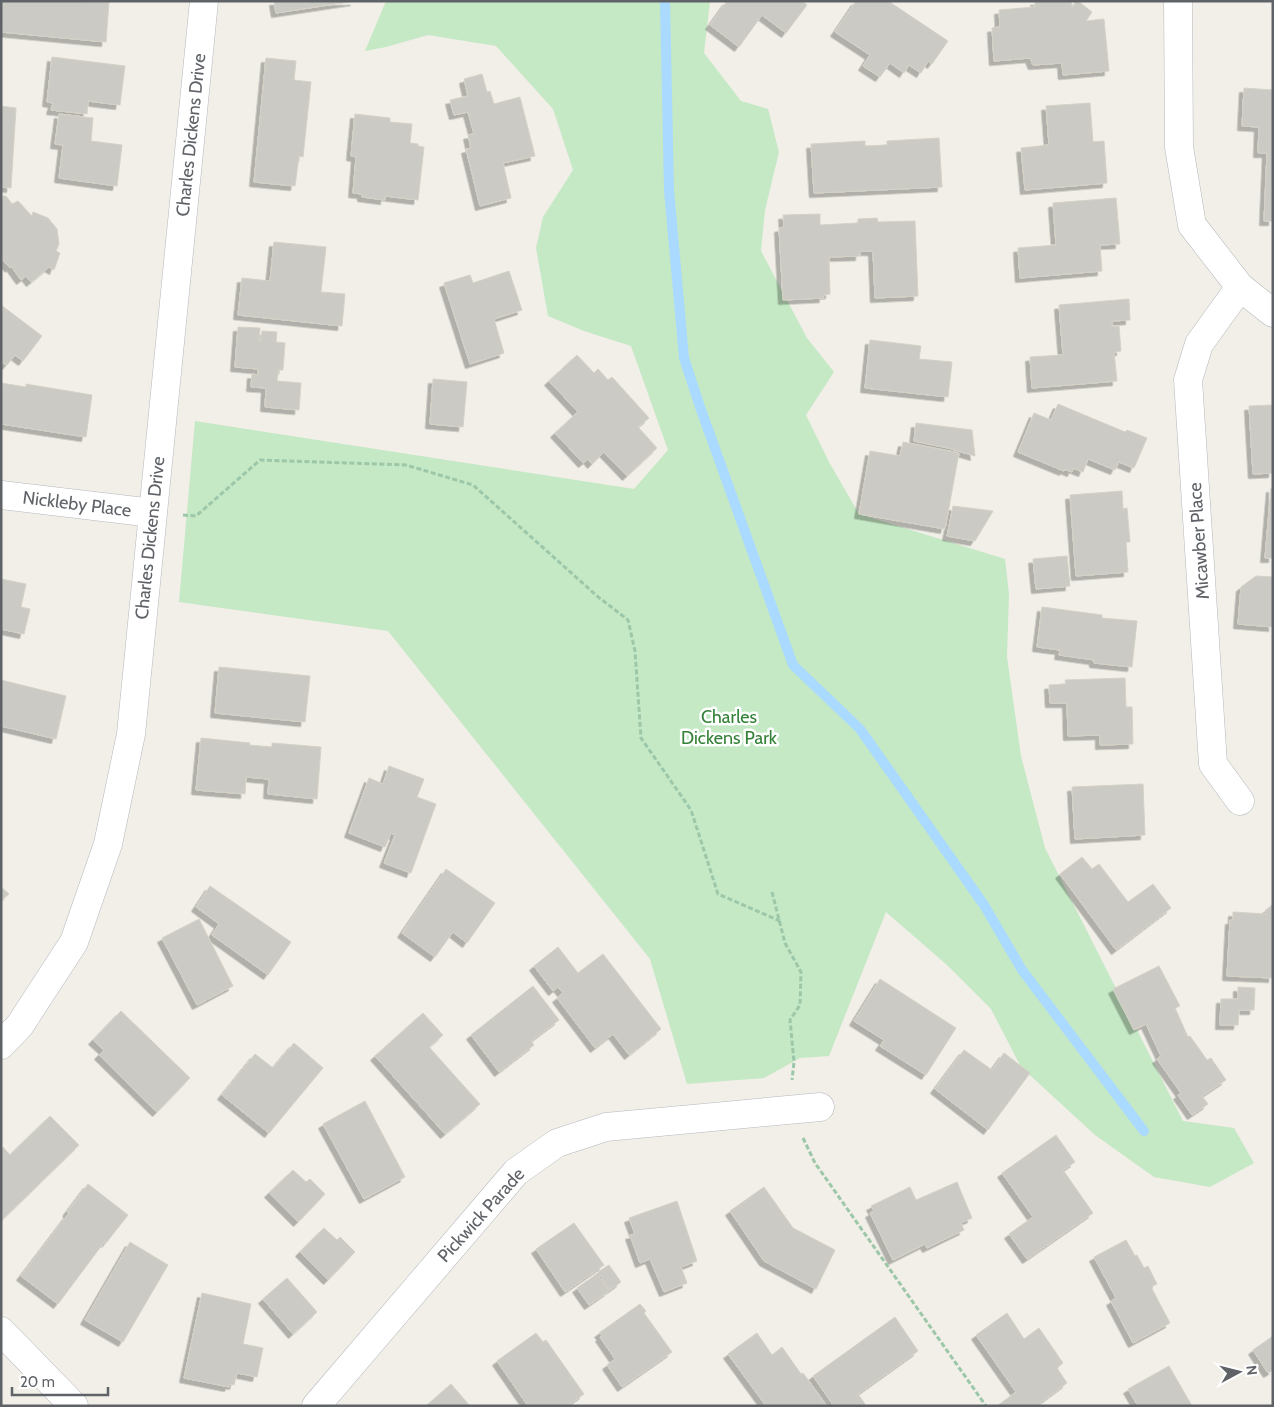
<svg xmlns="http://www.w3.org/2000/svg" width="1274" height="1407" font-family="Cabin,sans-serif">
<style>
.green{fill:#c5e8c5}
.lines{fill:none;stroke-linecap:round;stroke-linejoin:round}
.stream{stroke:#aadaff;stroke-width:10}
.building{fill:#cccac5;stroke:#d6d1c6;filter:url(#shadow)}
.minor-casing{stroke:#b5b8bc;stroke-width:29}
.path{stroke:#9cc7a9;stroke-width:3;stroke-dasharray:5 2.5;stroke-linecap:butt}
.minor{stroke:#fff;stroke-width:28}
.labels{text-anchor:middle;stroke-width:5;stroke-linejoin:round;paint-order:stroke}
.street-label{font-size:18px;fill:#5f6368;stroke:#fff}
.park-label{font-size:18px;fill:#348238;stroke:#fff}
</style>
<defs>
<filter id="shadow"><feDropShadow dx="-4.5" dy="4.5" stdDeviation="0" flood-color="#0004"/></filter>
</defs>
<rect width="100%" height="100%" fill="#f1efe8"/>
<!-- green -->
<path class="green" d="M386 1H710L704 53 741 101 768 109 779 152 765 210 761 251 807 338 834 372 806 415 829 462 859 514 1005 559 1009 594 1007 657 1021 756 1045 848 1183 1121 1234 1128 1254 1163 1210 1187 1154 1177 1095 1135 1021 1067 991 1009 947 965 886 912 829 1056 800 1058 764 1078 687 1084 650 959 388 631 179 602 195 421 634 489 668 450 631 346 584 331 548 316 536 248 543 217 573 170 553 109 496 46 428 35 386 47 365 51Z"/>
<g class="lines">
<!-- stream -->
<path class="stream" d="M665 1 669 190 684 358 700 407 793 665 860 729 984 905 1022 970 1144 1131"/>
</g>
<!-- building -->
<path class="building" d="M2 1 109 2 106 42 1 32Z
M274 1H355L276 13Z
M727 1H802L807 5 786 33 762 15 739 47 710 25Z
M856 1H888L948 41 932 64 928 61 921 73 909 65 904 73 890 63 880 77 863 66 870 55 835 32Z
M1035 1H1071L1072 8 1076 1H1078L1092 12 1086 21 1104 19 1109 71 1063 75 1062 63 1033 65 1030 58 994 61 992 28 1000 27 999 10 1035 7Z
M52 57 125 66 120 105 88 101 87 114 51 110 53 103 47 102Z
M266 58 296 61 294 80 311 82 303 157 299 156 295 186 254 182Z
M482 74 487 92 490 91 494 104 520 97 535 156 503 163 511 198 480 206 466 149 471 148 468 135 474 134 468 112 454 115 450 100 468 96 464 79Z
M1244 88 1273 90V221H1264L1267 153H1258L1259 127 1242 126Z
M1090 103 1093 142 1104 141 1107 183 1025 190 1021 148 1049 145 1046 106Z
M1 106 16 108 11 188 1 187Z
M59 114 93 118 91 141 122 145 117 186 59 178 63 145 55 144Z
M355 114 390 118V122L412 124 410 143 418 144V146L424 147 418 200 385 196V200L362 197V194L353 193 356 157 351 156Z
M939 138 942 187 814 193 811 144 865 141V146L887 145V141Z
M1 196H6L12 204 18 201 32 216 33 212 48 218 57 229 59 244 56 251 60 253 54 270 49 267 31 282 26 276 21 280 11 266 10 268 1 258Z
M1116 198 1120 244 1100 245 1102 271 1020 278 1018 248 1056 245 1053 203Z
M820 214V225L858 223V219L877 218 878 222 915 221 918 296 875 298 873 251H860V256L829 257 830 294 823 295 824 298 783 300 779 228 784 227 783 215Z
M274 242 326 247 321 292 345 294 342 326 238 315 242 278 270 281Z
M509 271 522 310 494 319 504 353 470 364 444 283 470 275 473 283Z
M1129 299 1130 320 1112 321V326H1119L1121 351 1114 352 1117 381 1032 388 1030 357 1063 355 1059 305Z
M1 305 42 336 23 361 15 355 7 365 1 362Z
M238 327 260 328 259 341H261L262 331 277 332 276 342 285 343 283 370H278L277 381 301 383 299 410 265 407 266 388 251 387 252 374 258 375V369L235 367Z
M870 340 921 346 919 359 952 362 948 397 865 388Z
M577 355 594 373 598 369 608 380 612 377 649 418 638 427 657 448 627 476 604 452 592 464 588 459 583 463 555 433 578 412 549 381Z
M433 379 467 382 463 427 430 424Z
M1 383 26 387V384L92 395 86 437 1 424Z
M1058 404 1125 432 1127 430 1147 438 1134 468 1119 462 1115 470 1088 459 1083 472 1073 468 1072 472 1064 469V471L1018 452 1034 413 1051 420Z
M1273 405V473L1253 474 1249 406Z
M916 423 972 430 975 456 948 448 914 441Z
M903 442 959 453 945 529 859 514 870 451 900 456Z
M1271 488H1273V558H1265Z
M1122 491 1123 509 1127 508 1130 542H1126L1128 572 1076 576 1070 495Z
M953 506 993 511 975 541 947 536Z
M1067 556 1070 586 1036 589 1033 559Z
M1256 576 1273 577V627L1238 624 1241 587Z
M1 579 26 584 21 607 30 609 24 634 1 629Z
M1042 607 1102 615V618L1137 621 1132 667 1094 663V660L1059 655 1060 650 1037 647Z
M219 667 310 676 305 722 215 713Z
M1125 678 1126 707H1132L1133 744 1100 745V735L1068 736 1067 703H1050L1049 685 1066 684 1065 680Z
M1 680 66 696 56 739 1 726Z
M201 738 250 743 249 745 272 747V743L321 747 317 799 268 794 269 779 246 777 245 794 196 790Z
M389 766 424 779 417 797 436 804 411 873 384 863 395 835 391 833 385 847 349 833 369 778 383 784Z
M1143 784 1145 835 1075 839 1072 787Z
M1082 857 1092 869 1099 864 1128 902 1153 884 1171 908 1116 950 1060 874Z
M446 869 495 903 467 943 453 932 435 957 402 933Z
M210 886 291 942 268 975 212 935 219 924 196 907Z
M1 887 9 894 1 901Z
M1273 904V978L1227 976 1230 920H1233V912L1266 914 1265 911Z
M199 919 233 986 197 1005 162 938Z
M558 947 578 973 603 954 661 1029 629 1055 613 1034 595 1048 557 998 563 993 558 987 553 991 534 966Z
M1159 966 1180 1006 1175 1008 1188 1037 1190 1036 1207 1060 1211 1058 1226 1080 1202 1096 1208 1104 1192 1115 1178 1095 1181 1093 1157 1059 1161 1056 1146 1024 1134 1030 1113 989Z
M880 979 956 1028 926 1075 880 1046 884 1040 854 1021Z
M533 986 559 1020 531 1041 534 1045 499 1072 471 1035Z
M1238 987 1255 988 1254 1010H1239L1238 1025H1220L1221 999H1238Z
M121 1011 190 1078 157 1112 99 1055 104 1050 93 1040Z
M423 1013 443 1035 429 1047 480 1104 445 1134 375 1056Z
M294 1043 323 1068 269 1133 222 1095 255 1054 273 1068Z
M964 1050 992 1070 1004 1053 1030 1073 988 1130 935 1089Z
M365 1101 405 1177 364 1199 323 1124Z
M50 1116 79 1145 1 1221V1149L3 1147 10 1155Z
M1056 1135 1075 1162 1063 1170 1093 1213 1027 1259 1009 1234 1033 1217 1002 1173Z
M293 1170 306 1182 310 1179 325 1194 298 1222 269 1193Z
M957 1182 972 1218 961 1223 964 1230 927 1248 925 1244 893 1260 870 1213 874 1211 871 1206 910 1187 916 1200Z
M88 1184 128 1215 106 1243 105 1241 58 1304 21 1276 69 1213 67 1212Z
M764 1187 793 1228 835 1250 816 1289 764 1261 730 1211Z
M677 1201 697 1261 681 1267 687 1283 664 1292 650 1259 640 1263 630 1235 635 1234 629 1218Z
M574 1223 604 1265 565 1292 536 1249Z
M324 1228 337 1240 340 1237 355 1252 328 1280 300 1252Z
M1126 1240 1135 1256 1137 1255 1144 1268 1148 1266 1157 1284 1151 1287 1170 1323 1133 1343 1111 1301 1116 1298 1094 1257Z
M130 1242 168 1265 123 1342 85 1320Z
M609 1265 621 1282 610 1290 598 1272Z
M597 1274 609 1291 589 1305 577 1288Z
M287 1278 317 1312 293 1334 263 1299Z
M202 1293 251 1304 243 1344 263 1348 257 1377 237 1373 234 1385 230 1384 229 1387 184 1378Z
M640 1304 646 1311 644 1313 672 1352 622 1387 607 1365 615 1359 600 1337 602 1336 599 1333Z
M1007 1313 1024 1339 1039 1328 1063 1363 1057 1368 1067 1383 1036 1406H997L1016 1392 976 1335Z
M895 1317 918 1351 858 1394 865 1404 863 1406H834L813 1376Z
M536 1333 543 1342 546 1340 584 1394 567 1406H528L497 1361Z
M757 1333 772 1355 782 1347 801 1374 803 1373 827 1406H766L728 1354Z
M1273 1336V1370L1268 1373 1253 1350Z
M1169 1366 1192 1406H1138L1128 1389Z
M451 1384 470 1406H426Z"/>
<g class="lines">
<!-- minor casing -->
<g class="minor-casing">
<path id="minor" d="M1178 1 1179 147 1192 225 1240 287 1273 313
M1240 287 1199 344 1188 380 1213 764 1240 801
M1 495 153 513
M1 1045 20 1025 74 942 108 844 131 734 204 1
M1 1331 74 1406
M316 1406 516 1172 557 1143 606 1127 820 1107"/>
</g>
<!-- path -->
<path class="path" d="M183 515 196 516 260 460 406 465 473 485 597 596 628 620 635 651 641 738 691 810 718 894 780 921
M772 892 785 943 801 972 800 1005 790 1020 794 1062 792 1080
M803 1138 815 1163 986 1406"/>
<!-- minor -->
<use href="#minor" class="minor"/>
</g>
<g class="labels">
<!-- street labels -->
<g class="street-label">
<text transform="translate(191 135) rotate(-84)" y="6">Charles Dickens Drive</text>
<text transform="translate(77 504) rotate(7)" y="6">Nickleby Place</text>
<text transform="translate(150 538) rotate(-84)" y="6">Charles Dickens Drive</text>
<text transform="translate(1199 541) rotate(-94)" y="6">Micawber Place</text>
<text transform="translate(481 1215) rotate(-48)" y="6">Pickwick Parade</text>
</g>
<!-- park labels -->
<g class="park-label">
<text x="729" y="723">Charles<tspan x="729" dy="21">Dickens Park</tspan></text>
</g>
</g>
<!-- border -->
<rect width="1274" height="1407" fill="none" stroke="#5f6368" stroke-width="5"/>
<!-- north arrow -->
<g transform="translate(1239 1372) rotate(83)" stroke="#ffffff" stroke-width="4" paint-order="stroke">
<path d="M0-4L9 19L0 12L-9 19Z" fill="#5f6368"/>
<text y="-8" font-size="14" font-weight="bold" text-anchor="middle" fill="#5f6368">N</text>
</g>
<!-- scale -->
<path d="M12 1387v8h96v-8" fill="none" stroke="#5f6368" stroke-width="2.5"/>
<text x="20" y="1387" font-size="15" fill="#5f6368" stroke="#ffffff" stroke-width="4" paint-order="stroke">20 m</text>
</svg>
